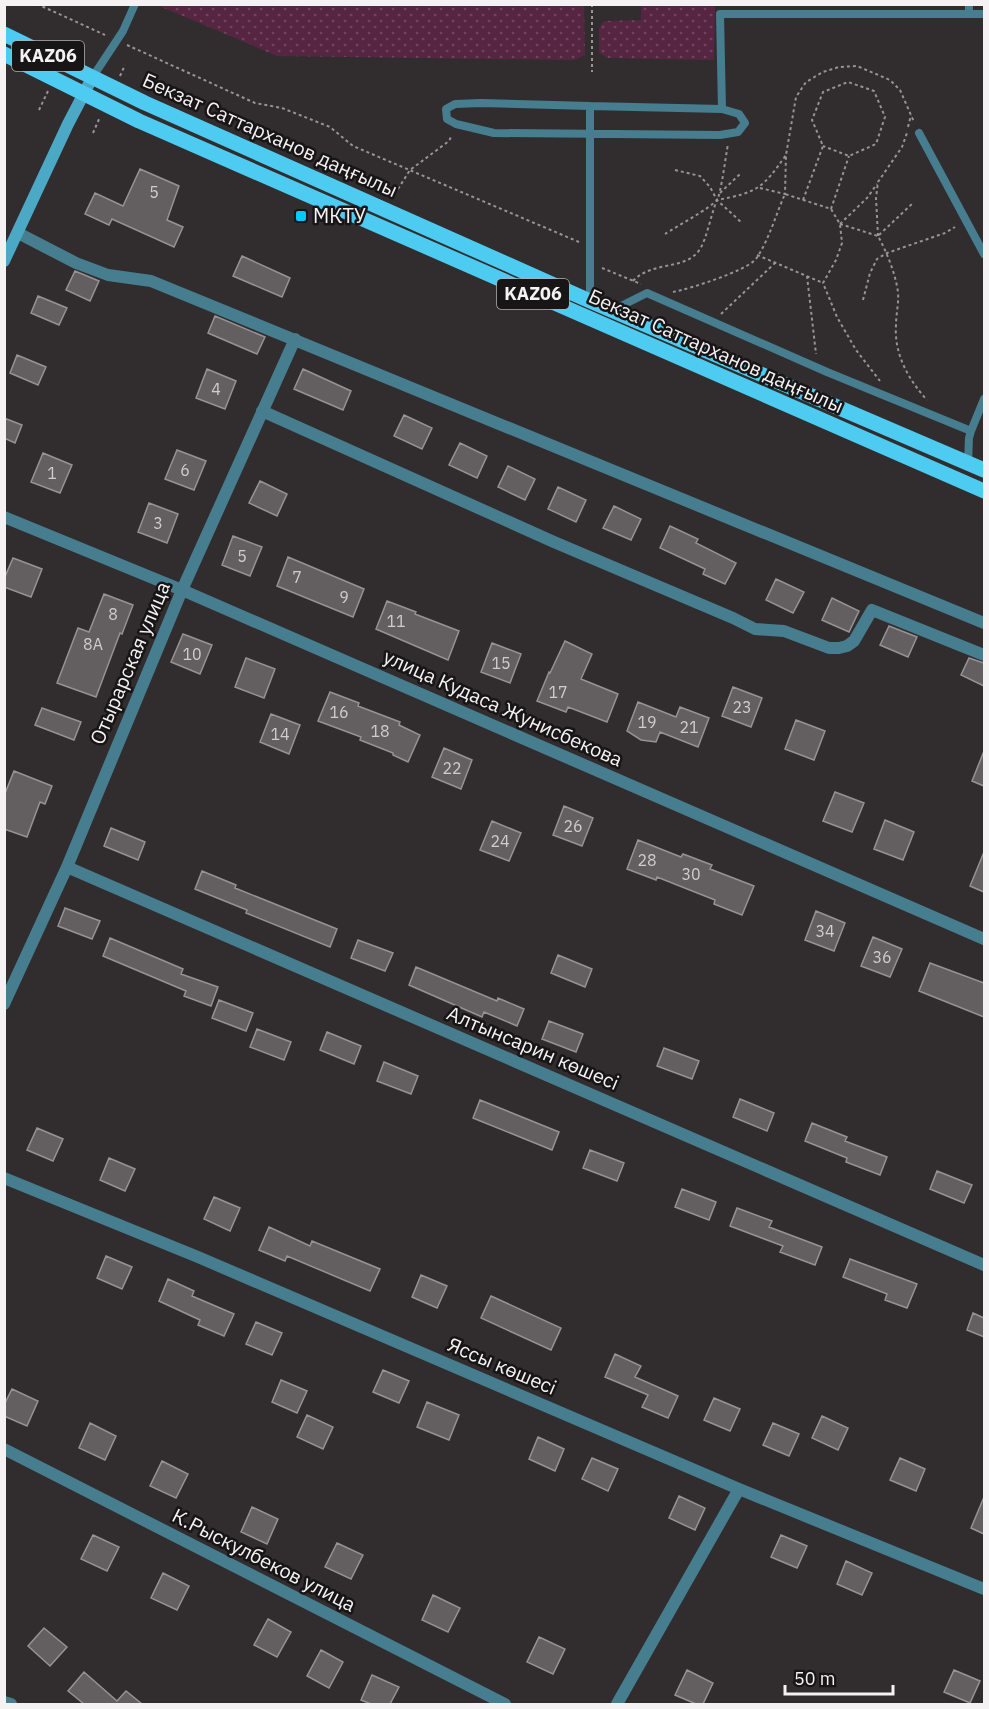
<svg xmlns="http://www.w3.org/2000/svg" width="989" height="1709" font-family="'IBM Plex Sans',sans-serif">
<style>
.garden{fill:url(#garden-dots)}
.building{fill:#635f61;stroke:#979295;stroke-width:1.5}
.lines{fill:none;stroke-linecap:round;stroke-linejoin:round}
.path{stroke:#979495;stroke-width:2;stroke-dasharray:3 3;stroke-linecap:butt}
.service{stroke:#467d8f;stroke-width:8}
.minor{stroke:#467d8f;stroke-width:12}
.secondary{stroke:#4ca9c6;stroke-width:12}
.primary{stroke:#4dcbf1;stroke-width:15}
.poi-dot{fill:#01cbf9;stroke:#171516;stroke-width:2}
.labels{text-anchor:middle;stroke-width:5;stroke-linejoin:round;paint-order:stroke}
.number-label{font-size:16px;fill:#d0cdcf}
.shield{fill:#171516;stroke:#b2b0b1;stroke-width:1.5}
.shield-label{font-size:18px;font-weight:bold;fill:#f5f2f4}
.street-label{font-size:20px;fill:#f5f2f4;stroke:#171516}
.poi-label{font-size:20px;fill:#f5f2f4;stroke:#171516;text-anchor:start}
</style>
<defs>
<pattern id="garden-dots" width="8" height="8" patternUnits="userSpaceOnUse" patternTransform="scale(1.5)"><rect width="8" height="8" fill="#562541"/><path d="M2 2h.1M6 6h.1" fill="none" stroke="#6f455d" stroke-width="1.8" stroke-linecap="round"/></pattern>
</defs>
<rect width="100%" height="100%" fill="#312d2e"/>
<!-- garden -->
<path class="garden" d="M157 5H584L585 55 574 60 277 56Z
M641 5H715L714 60 608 58 599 53V28L604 21 641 20Z"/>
<!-- building -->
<path class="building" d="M140 169 179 186 167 220 183 227 174 247 112 219 109 225 85 214 95 193 123 206Z
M242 256 290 278 282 297 233 276Z
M75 271 99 281 90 301 66 290Z
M38 296 67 308 59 325 31 313Z
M215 316 265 337 257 354 208 333Z
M17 355 46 367 38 385 10 373Z
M207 369 236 381 225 409 196 398Z
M303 369 351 391 343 410 294 389Z
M404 415 432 428 422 449 394 436Z
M4 418 22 425 15 443 4 438Z
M460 443 487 456 477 478 449 465Z
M177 450 206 461 194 490 165 479Z
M43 453 72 465 60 493 31 482Z
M508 466 535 479 525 500 498 487Z
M260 481 287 494 277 516 249 503Z
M558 487 586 500 576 522 548 509Z
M149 503 178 514 167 543 138 532Z
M614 506 641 519 631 540 603 528Z
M670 526 698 539 696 543 736 563 725 584 703 574 705 569 660 548Z
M233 536 262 547 250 576 222 565Z
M288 557 364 589 353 617 277 586Z
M13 558 42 569 31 597 4 587V579Z
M776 579 804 592 793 613 766 600Z
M104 594 133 605 122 634 120 633 96 697 57 683 78 628 89 632Z
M832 598 859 611 849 632 822 620Z
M387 601 416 612 415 614 459 631 448 660 376 629Z
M889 626 917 637 908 657 880 645Z
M183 634 212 645 200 674 171 662Z
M565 641 592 654 581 679 618 694 607 722 568 707 566 712 537 701 549 672 550 673Z
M492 643 521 654 510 683 481 672Z
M246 658 275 669 264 698 235 687Z
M969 658 984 663V686L961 675Z
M733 687 762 698 751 727 722 716Z
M330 692 359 703 358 706 400 722 399 725 420 735 408 762 393 755V753L360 740 361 737 318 721Z
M638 702 676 717 680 707 709 718 698 747 660 732 656 742 641 740 627 731Z
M42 708 81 722 74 740 35 725Z
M271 714 300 725 289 754 260 742Z
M796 720 825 731 814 760 785 749Z
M444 748 472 760 461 789 432 777Z
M984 751V786L972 781Z
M14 771 52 786 45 804 40 802 27 837 4 829V796Z
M835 792 864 803 852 832 823 821Z
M564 806 593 818 582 846 553 835Z
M885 820 914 832 903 860 874 849Z
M492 821 521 833 509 861 480 850Z
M111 828 145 842 138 860 104 846Z
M638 840 681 857 683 854 712 865 710 869 754 886 742 915 714 904 715 900 657 877 656 880 627 869Z
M984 852V892L970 886Z
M202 871 236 885 235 888 337 929 330 947 246 913 247 910 195 889Z
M65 908 100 921 92 939 58 926Z
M816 911 845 923 834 951 805 940Z
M873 937 902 949 890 977 861 966Z
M110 938 183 969 181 974 218 987 211 1006 184 996 186 991 103 956Z
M358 940 393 953 385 971 351 958Z
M558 955 592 969 585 987 551 973Z
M930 963 984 983V1017L919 991Z
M416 967 497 1001 498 998 524 1009 517 1026 484 1012 482 1017 409 985Z
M219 1000 253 1013 246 1031 212 1018Z
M549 1021 583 1034 576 1052 542 1039Z
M257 1029 291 1042 284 1060 250 1047Z
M327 1032 361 1046 354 1064 320 1050Z
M664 1048 699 1061 692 1079 657 1066Z
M384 1062 418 1076 411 1094 377 1081Z
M740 1099 774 1113 767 1131 733 1117Z
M480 1100 559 1132 552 1150 473 1118Z
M812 1123 847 1137 845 1141 887 1157 880 1175 846 1162 847 1158 805 1141Z
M37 1128 63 1139 53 1161 27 1150Z
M590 1150 624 1163 617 1181 583 1168Z
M109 1158 135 1169 125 1191 100 1180Z
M937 1171 972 1185 964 1203 930 1189Z
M682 1189 716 1202 709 1220 675 1207Z
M214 1197 240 1208 230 1231 204 1219Z
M737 1208 772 1221 769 1227 822 1247 815 1265 780 1252 783 1246 730 1226Z
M269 1227 310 1246 312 1241 380 1269 370 1291 287 1256 285 1261 259 1250Z
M106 1256 132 1267 122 1289 97 1278Z
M850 1259 917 1284 907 1308 885 1300 887 1294 843 1277Z
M421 1275 447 1286 437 1308 412 1297Z
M168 1279 194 1291 192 1296 234 1314 224 1336 198 1325 200 1320 159 1301Z
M491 1296 561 1328 551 1350 481 1318Z
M973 1313 984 1318V1337L967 1330Z
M256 1322 282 1333 272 1355 246 1344Z
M615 1354 641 1366 635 1377 678 1396 668 1418 642 1407 648 1395 605 1377Z
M383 1370 409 1381 399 1403 373 1392Z
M281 1380 307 1391 297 1413 272 1402Z
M12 1389 38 1401 27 1426 4 1416V1405Z
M714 1398 740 1409 730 1431 704 1420Z
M427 1402 459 1415 449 1440 417 1427Z
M307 1415 333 1427 323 1449 297 1437Z
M822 1416 848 1428 838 1450 812 1438Z
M90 1423 116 1436 105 1460 79 1448Z
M773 1423 799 1434 789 1456 763 1445Z
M538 1437 564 1449 555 1471 529 1459Z
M592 1458 618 1469 608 1491 582 1479Z
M900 1458 925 1469 916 1491 890 1480Z
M162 1461 188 1474 176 1498 150 1486Z
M679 1496 705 1508 695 1530 669 1518Z
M984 1497V1534L971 1528Z
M252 1507 278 1519 267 1544 241 1532Z
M93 1535 119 1547 107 1571 81 1559Z
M781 1535 807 1546 797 1568 771 1557Z
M337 1543 363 1555 351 1579 325 1567Z
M846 1561 872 1573 862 1595 837 1584Z
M163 1573 189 1586 177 1610 151 1598Z
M433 1595 460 1608 448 1632 422 1620Z
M268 1619 291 1632 277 1657 254 1645Z
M44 1628 67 1647 50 1666 28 1646Z
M539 1637 565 1649 553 1674 527 1662Z
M321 1650 343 1662 329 1688 307 1676Z
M687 1670 713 1683 703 1704H696L675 1695Z
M954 1670 980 1681 970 1703 944 1692Z
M84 1672 117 1701 126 1691 142 1704H84L68 1691Z
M372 1675 399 1687 390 1704H371L361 1700Z"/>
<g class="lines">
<!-- path -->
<path class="path" d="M37 4 105 35
M592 4V72
M127 45 255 103 282 108 330 127 353 146 579 242
M67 50 71 41
M120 76 125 65
M39 110 48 91
M908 127 911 115
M93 133 100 117
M675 170 700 176 710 187 717 200 742 223
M760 188 785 194 786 155 796 97 806 82 823 72 839 67 857 66 890 80 900 90 914 122
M398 189 410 170 449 141 452 135
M720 193 740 174
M803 200 823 146 812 120 823 92 848 82 874 91 885 117 876 144 849 156 823 146
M831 209 849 156
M840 224 878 236C887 253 895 272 898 292 899 303 896 314 896 325 894 354 908 379 927 400
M840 224 867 198 877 184
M665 234C674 228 712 207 717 200 721 194 726 154 728 144
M879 235 914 202
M878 236 876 198 878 182 902 147 907 133
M757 255 823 283
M602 268 641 284
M807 276 816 354
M633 281C653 260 686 271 700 249 707 238 711 214 717 200 758 192 762 189 786 155
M673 292C689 289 746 271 756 259 769 240 776 214 785 194L831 209 840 224 842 243 836 260 823 283 837 317 856 350 880 381
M863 300 870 273 877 259 887 253 945 233 955 227
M721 314 775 263"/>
<!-- service -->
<path class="service" d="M969 4V14
M92 78 123 31 135 4
M590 106 481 103 455 104 446 109 447 119 456 124 494 133 720 135 738 132 745 123 739 114 722 109
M919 133 984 254
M590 301V106L722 109 720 14H984
M613 310 647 293 827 372 971 431 969 438 968 463
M971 431 984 399"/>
<!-- minor -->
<path class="minor" d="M18 233 76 263 108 275 151 281 984 623
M262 411 554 542 733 618 755 629 784 631 829 648H839L847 646 854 641 872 610 984 655
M4 517 182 590 984 939
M67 867 984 1265
M4 1004 67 867 182 590 295 339
M4 1178 198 1257 739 1489 984 1589
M4 1449 505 1704
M4 1702 11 1704
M617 1704 739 1489"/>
<!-- secondary -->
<path class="secondary" d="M4 261 68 124 92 78"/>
<!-- primary -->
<path class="primary" d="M4 34 145 103 590 301 984 470
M4 54 139 121 984 491"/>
</g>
<!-- markers -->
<rect class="poi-dot" x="295" y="210" width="12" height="12" rx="3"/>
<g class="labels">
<!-- number labels -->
<g class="number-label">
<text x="154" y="198">5</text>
<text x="216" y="395">4</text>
<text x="185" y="476">6</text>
<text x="52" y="479">1</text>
<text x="158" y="529">3</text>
<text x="242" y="562">5</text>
<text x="297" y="583">7</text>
<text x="344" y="603">9</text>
<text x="113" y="620">8</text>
<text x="396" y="627">11</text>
<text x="93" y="650">8A</text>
<text x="192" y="660">10</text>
<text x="501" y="669">15</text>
<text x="558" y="698">17</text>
<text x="742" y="713">23</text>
<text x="339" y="718">16</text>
<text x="647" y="728">19</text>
<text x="689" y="733">21</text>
<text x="380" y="737">18</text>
<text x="280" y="740">14</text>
<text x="452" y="774">22</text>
<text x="573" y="832">26</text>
<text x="500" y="847">24</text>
<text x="647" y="866">28</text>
<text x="691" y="880">30</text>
<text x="825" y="937">34</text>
<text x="882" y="963">36</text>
</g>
<!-- shield labels -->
<g class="shield">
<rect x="12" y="41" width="72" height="30" rx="4.5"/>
<rect x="497" y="279" width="72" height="30" rx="4.5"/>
</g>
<g class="shield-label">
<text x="48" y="62">KАZ06</text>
<text x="533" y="300">KАZ06</text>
</g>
<!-- street labels -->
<g class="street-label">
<text transform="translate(270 135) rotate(24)" y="7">Бекзат Саттарханов даңғылы</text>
<text transform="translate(716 351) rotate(24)" y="7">Бекзат Саттарханов даңғылы</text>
<text transform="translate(130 663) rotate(-67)" y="7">Отырарская улица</text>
<text transform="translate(503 708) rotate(24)" y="7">улица Кудаса Жунисбекова</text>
<text transform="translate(533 1048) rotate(23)" y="7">Алтынсарин көшесі</text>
<text transform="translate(502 1366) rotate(23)" y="7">Яссы көшесі</text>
<text transform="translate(264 1560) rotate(27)" y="7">К.Рыскулбеков улица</text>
</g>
<!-- poi labels -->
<g class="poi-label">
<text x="313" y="223">МКТУ</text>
</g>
</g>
<!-- border -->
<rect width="989" height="1709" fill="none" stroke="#f5f2f4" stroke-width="12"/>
<!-- scale -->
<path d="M785 1685v9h108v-9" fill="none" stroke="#f5f2f4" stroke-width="3"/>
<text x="794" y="1685" font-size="18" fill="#f5f2f4" stroke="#171516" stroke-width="4.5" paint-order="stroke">50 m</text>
</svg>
